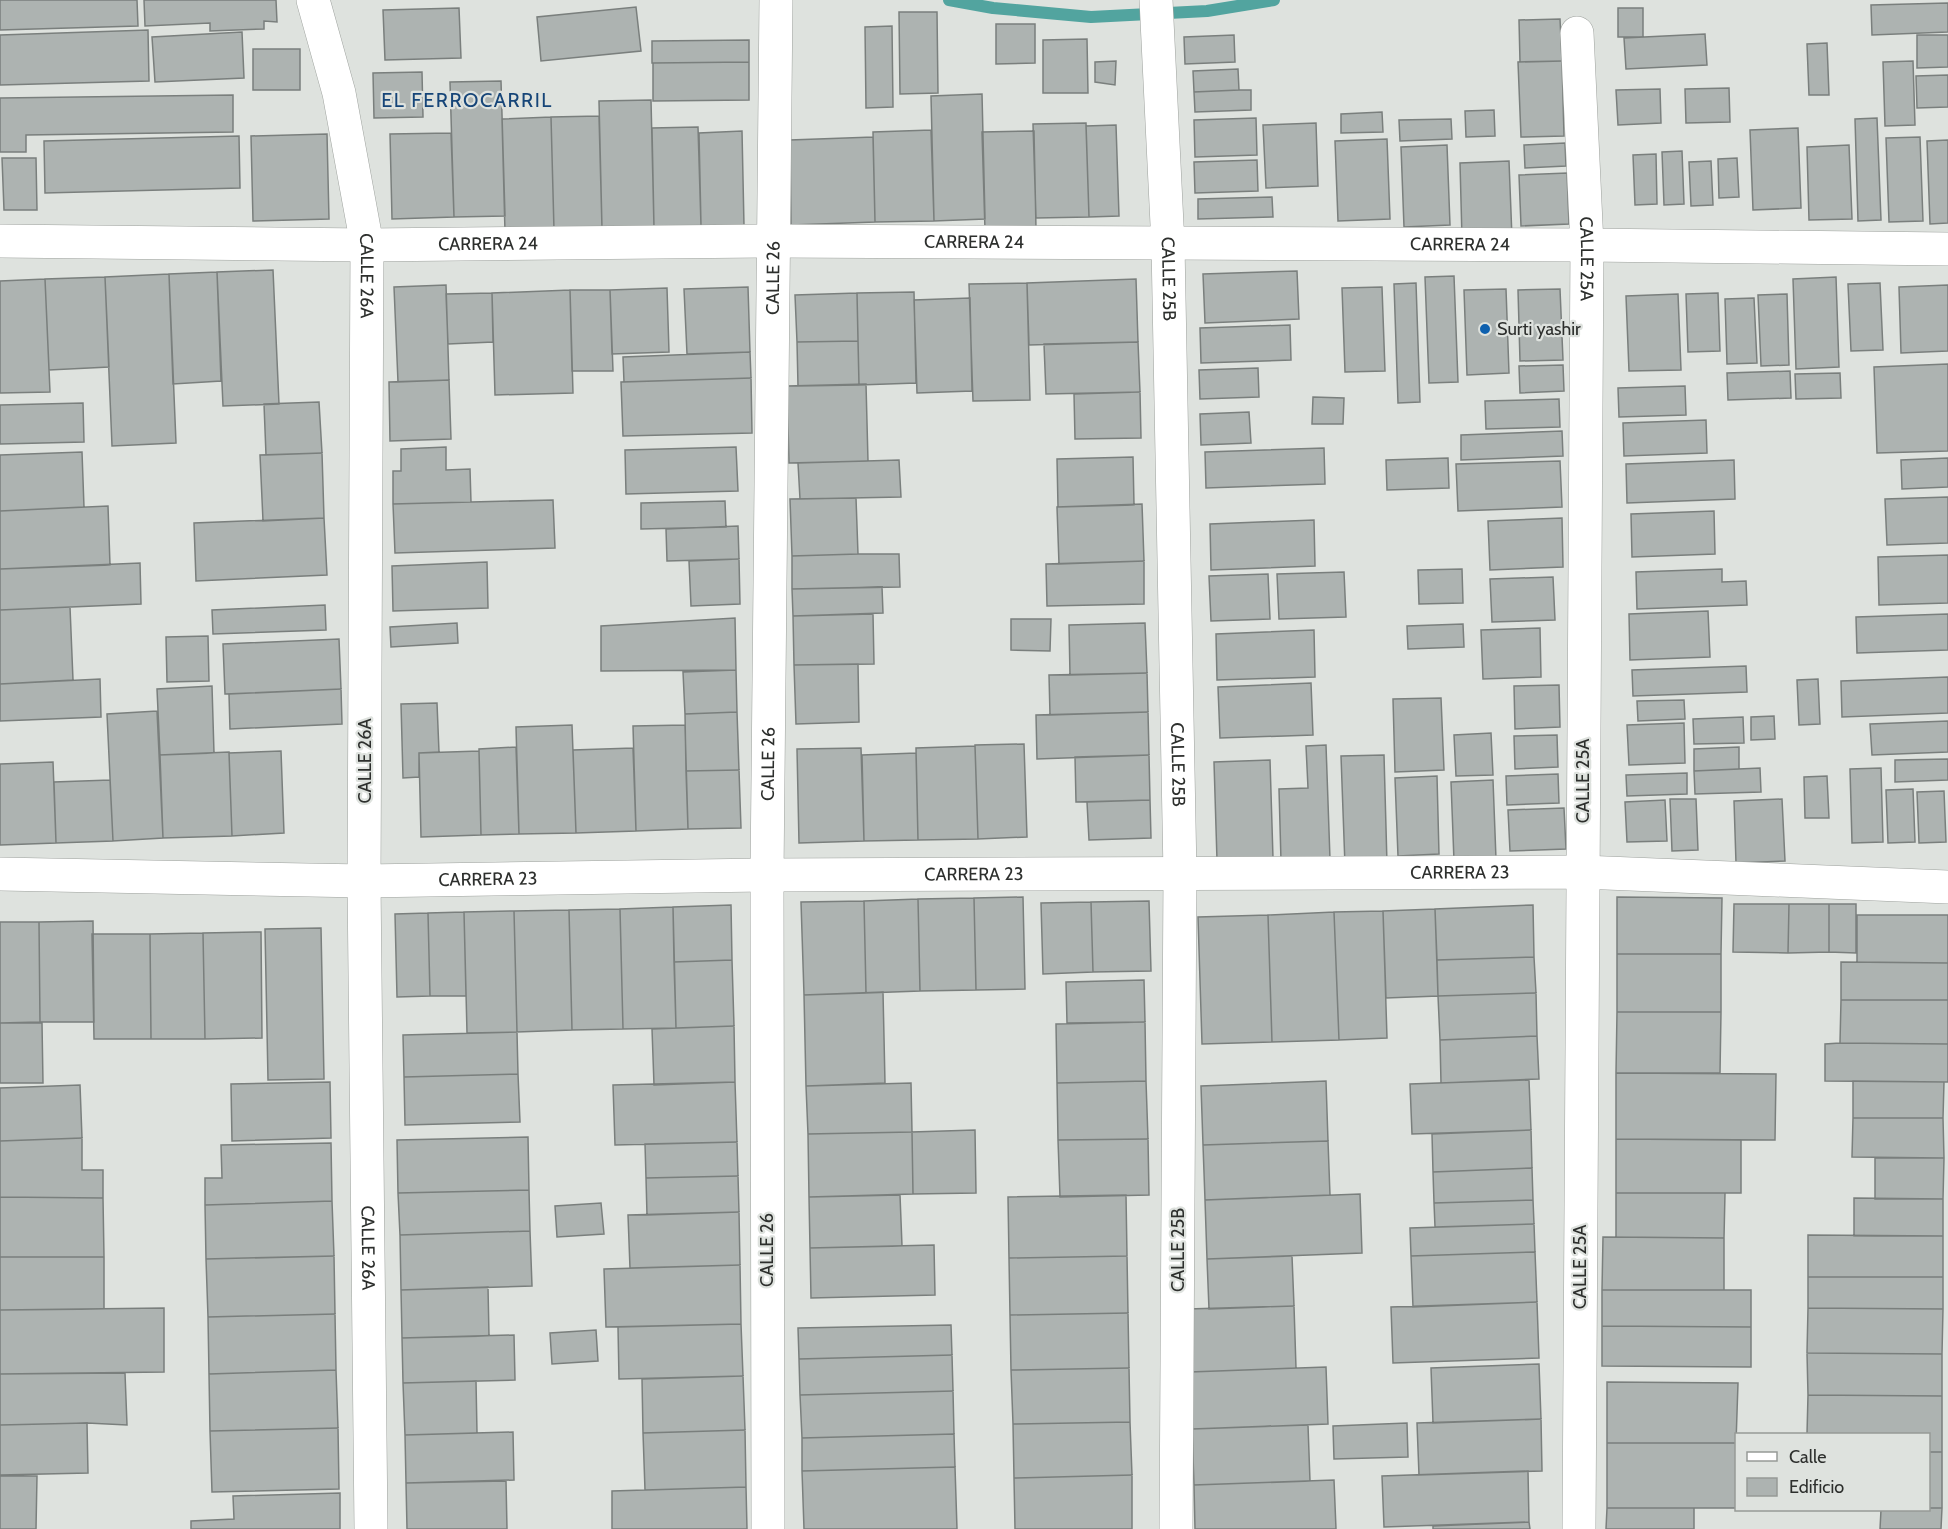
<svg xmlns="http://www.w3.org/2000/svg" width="1948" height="1529" font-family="Cabin,sans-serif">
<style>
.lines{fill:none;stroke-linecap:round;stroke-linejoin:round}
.stream{stroke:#52a49f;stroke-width:12}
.building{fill:#adb3b1;stroke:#7a7f7d;stroke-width:1.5}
.minor-casing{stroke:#9da19d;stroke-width:34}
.minor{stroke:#fff;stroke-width:33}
.poi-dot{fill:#0e60ae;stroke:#dee2de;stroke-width:2}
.labels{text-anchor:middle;stroke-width:4.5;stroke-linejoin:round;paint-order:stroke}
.street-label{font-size:18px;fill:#2d2f2d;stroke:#dee2de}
.poi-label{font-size:18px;fill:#2d2f2d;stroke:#dee2de;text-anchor:start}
.neighbourhood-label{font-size:20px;letter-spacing:1.5px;fill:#164578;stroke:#dee2de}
</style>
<rect width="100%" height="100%" fill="#dee2de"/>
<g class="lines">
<!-- stream -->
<path class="stream" d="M949 0 993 8 1091 17 1207 11 1274 0"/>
</g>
<!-- building -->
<path class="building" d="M0 0H137L138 26 0 30Z
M144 0H276L277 22 264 21V29L210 31V23L145 26Z
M1948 3V32L1872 35 1871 5Z
M636 7 641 51 541 61 537 17Z
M459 8 461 58 385 60 383 10Z
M1618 8H1643V37H1618Z
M899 12H937L938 93 900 94Z
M1560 19 1562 61 1520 62 1519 20Z
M996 24H1035V63L996 64Z
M892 26 893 107 866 108 865 27Z
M148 30 149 81 0 85V35Z
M242 32 244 78 155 82 152 37Z
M1705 34 1707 65 1626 69 1624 38Z
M1234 35 1235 62 1185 64 1184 37Z
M1917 35H1948V67L1917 68Z
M1087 39 1088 93H1043V40Z
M749 40V62L652 63V41Z
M1827 43 1829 95H1809L1807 44Z
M253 49H300V90H253Z
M1116 61 1115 85 1095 82V62Z
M1562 61 1564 136 1521 137 1518 62Z
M1913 61 1915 125 1885 126 1883 62Z
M749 62V100L653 101V63Z
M1238 69 1239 90 1194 92 1193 71Z
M422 72 423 117 374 118 373 73Z
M1948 75V107L1917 108 1916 76Z
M501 81 505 216 454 217 450 82Z
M1729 88 1730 122 1686 123 1685 89Z
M1660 89 1661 123 1618 125 1616 90Z
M1239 90H1251V110L1195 112 1194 92Z
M982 94 985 219 934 221 931 96Z
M233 95V132L26 135V152H0V98Z
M651 100 654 228 602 229 599 101Z
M1494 110 1495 136 1466 137 1465 111Z
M1382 112 1383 132 1341 133V114Z
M599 116 602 229 554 230 551 117Z
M551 117 554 230 505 232 502 119Z
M1256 118 1257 155 1195 157 1194 120Z
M1877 118 1881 220 1858 221 1855 119Z
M1451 119 1452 139 1400 141 1399 120Z
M1086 123 1089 217 1036 218 1033 124Z
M1316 123 1318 186 1266 188 1263 125Z
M1116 125 1119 216 1089 217 1086 126Z
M698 127 701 226 654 228 652 128Z
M1798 128 1801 208 1753 210 1750 130Z
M931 130 934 221 875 222 873 132Z
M742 131 744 226H701L699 133Z
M1034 131 1036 229 985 230 982 132Z
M451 133 454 217 392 219 390 134Z
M327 134 329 219 253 221 251 136Z
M239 136 240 188 45 193 44 141Z
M873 137 875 222 791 225 790 140Z
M1920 137 1923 221 1889 222 1886 138Z
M1387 139 1390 219 1338 221 1335 141Z
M1948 140V223L1930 224 1927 141Z
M1565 143 1566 166 1525 168 1524 145Z
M1447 145 1450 225 1404 227 1401 147Z
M1849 145 1852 219 1809 220 1807 147Z
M1682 151 1684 204 1664 205 1662 152Z
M1656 154 1657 204 1635 205 1633 155Z
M2 158H36L37 210H4Z
M1737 158 1739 197 1719 198 1718 159Z
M1257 160 1258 191 1195 193 1194 162Z
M1509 161 1512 238 1462 239 1460 163Z
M1711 161 1713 205 1691 206 1689 162Z
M1567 173 1569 224 1521 226 1519 175Z
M1272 197 1273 217 1198 219V199Z
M273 270 279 404 223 406 217 272Z
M1297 271 1299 319 1205 323 1203 274Z
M217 272 221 381 173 384 169 274Z
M169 274 176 443 112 446 105 277Z
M1454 276 1458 382 1429 383 1425 277Z
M105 277 109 367 49 370 45 279Z
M1836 277 1839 367 1796 369 1793 279Z
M45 279 50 392 0 393V281Z
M1136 279 1138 342 1029 345 1027 283Z
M1027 283 1030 400 973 401 969 284Z
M1416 283 1420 402 1398 403 1394 284Z
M1880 283 1883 350 1851 351 1848 284Z
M446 285 449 380 398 382 394 287Z
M1948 285V351L1901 353 1899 287Z
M748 287 750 352 687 354 684 289Z
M1382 287 1385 371 1345 372 1342 288Z
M667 288 669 352 612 354 610 290Z
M1506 289 1509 373 1467 375 1464 290Z
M1560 289 1563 360 1520 361 1518 290Z
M570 290H610L613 371H572Z
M570 290 573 393 495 395 492 293Z
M914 292 916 383 859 385 857 293Z
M492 293 493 342 448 344 446 294Z
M857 293 858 341 797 342 795 295Z
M1718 293 1720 351 1688 352 1686 294Z
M1678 294 1681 370 1629 371 1626 296Z
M1787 294 1789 365 1761 366 1758 295Z
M970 298 972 391 917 393 914 300Z
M1754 298 1757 363 1727 364 1725 299Z
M1290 325 1291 360 1201 363 1200 328Z
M858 341 859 385 798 386 797 342Z
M1138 342 1140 392 1046 394 1044 344Z
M750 352 751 378 624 382 623 357Z
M1948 364V451L1877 453 1874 367Z
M1563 365 1564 391 1520 393 1519 366Z
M1258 368 1259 397 1200 399 1199 370Z
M1790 371 1791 398 1728 400 1727 373Z
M1840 373 1841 398 1796 399 1795 374Z
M751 378 752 433 623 436 621 382Z
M449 380 451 439 390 441 389 382Z
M866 384 868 461 789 463 787 386Z
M1685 386 1686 415 1619 417 1618 388Z
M1140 392 1141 438 1075 439 1074 394Z
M1313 397 1344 398 1343 424H1312Z
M1559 399 1560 427 1486 429 1485 401Z
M319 402 322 453 266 455 264 404Z
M83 403 84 442 0 444V405Z
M1249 412 1251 443 1201 445 1200 414Z
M1706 420 1707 453 1624 456 1623 423Z
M1562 431 1563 456 1461 460V435Z
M446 447V470L470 469 471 502 393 504V471H401V449Z
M736 447 738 491 626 494 625 450Z
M1324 448 1325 484 1206 488 1205 452Z
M82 452 84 507 0 511V455Z
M322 453 324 518 263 521 260 455Z
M1133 457 1134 505 1058 507 1057 459Z
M1448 458 1449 488 1387 490 1386 460Z
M1948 458V487L1902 489 1901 460Z
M899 460 901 497 800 499 798 463Z
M1734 460 1735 499 1627 503 1626 464Z
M1560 461 1562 507 1458 511 1456 464Z
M1948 497V543L1887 545 1885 499Z
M856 498 858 554 792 556 790 499Z
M553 500 555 548 395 553 393 504Z
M725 501 726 527 641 529V503Z
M1142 504 1144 561 1059 564 1057 507Z
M108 506 110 565 0 569V511Z
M1714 511 1715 554 1632 557 1631 514Z
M324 518 327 575 196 581 194 523Z
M1562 518 1563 567 1490 570 1488 521Z
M1314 520 1315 566 1211 570 1210 524Z
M738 526 739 559 667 561 666 529Z
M858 554H899L900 587 792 589V556Z
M1948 555V603L1879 605 1878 557Z
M739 559 740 604 691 606 689 561Z
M1144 561V604L1047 606 1046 564Z
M487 562 488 608 393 611 392 566Z
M140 563 141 604 0 610V569Z
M1462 569 1463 603 1419 604 1418 570Z
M1722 569V582L1746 581 1747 605 1637 609 1636 572Z
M1344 572 1346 617 1279 619 1277 574Z
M1268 574 1270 619 1211 621 1209 576Z
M1553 577 1555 620 1492 622 1490 579Z
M882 587 883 613 793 616 792 589Z
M325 605 326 630 213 634 212 610Z
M70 607 73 680 0 684V610Z
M1708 611 1710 657 1630 660 1629 614Z
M873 614 874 664 794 665 793 616Z
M1948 614V650L1857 653 1856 617Z
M735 618 736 670 601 671V626Z
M1011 619H1051L1050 651 1011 650Z
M457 623 458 643 391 647 390 627Z
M1145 623 1147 673 1070 675 1069 625Z
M1463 624 1464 647 1408 649 1407 626Z
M1540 628 1541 677 1483 679 1481 630Z
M1314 630 1315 677 1217 680 1216 634Z
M208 636 209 681 167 682 166 637Z
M339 639 341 689 225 694 223 644Z
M858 664 859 722 796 724 794 665Z
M1746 666 1747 692 1633 696 1632 670Z
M736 670 737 712 685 714 683 672Z
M1147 673 1148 712 1050 715 1049 675Z
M1948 677V713L1842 717 1841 681Z
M100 679 101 717 0 721V684Z
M1818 679 1820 724 1799 725 1797 680Z
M1311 683 1313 735 1220 738 1218 687Z
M1559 685 1560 727 1515 729 1514 686Z
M212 686 214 753 160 755 157 689Z
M341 689 342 724 230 729 229 694Z
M1441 698 1444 770 1395 772 1393 699Z
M1684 700 1685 719 1638 721 1637 701Z
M437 703 439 752 419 753V777L403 778 401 704Z
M157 711 163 838 113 841 107 714Z
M737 712 739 770 686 771 685 714Z
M1148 712 1149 755 1037 759 1036 715Z
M1774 716 1775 739 1751 740V717Z
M1743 717 1744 743 1694 744 1693 719Z
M1948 721V752L1872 755 1870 724Z
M1684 723 1685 763 1629 765 1627 725Z
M572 725 576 833 519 834 516 727Z
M685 725 688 829 636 831 633 726Z
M1491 733 1493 775 1456 776 1454 735Z
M1557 735 1558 767 1515 769 1514 736Z
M1024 744 1027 837 978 839 975 745Z
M1326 745 1330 859 1281 861 1279 789 1308 788 1306 746Z
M975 746 978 839 918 840 916 748Z
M516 747 519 834 481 835 479 749Z
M1739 747V769L1694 771V749Z
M633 748 636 831 576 833 573 750Z
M861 748 864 841 799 843 797 749Z
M281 751 284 833 232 836 229 753Z
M479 751 481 835 421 837 419 753Z
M229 752 232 836 163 838 160 755Z
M916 753 918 840 864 841 862 755Z
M1149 755 1150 800 1076 802 1075 757Z
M1384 755 1387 864 1345 866 1341 756Z
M1948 759V780L1895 782V760Z
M1270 760 1273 858 1217 860 1214 762Z
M53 762 56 843 0 845V764Z
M1760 768 1761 792 1695 794 1694 771Z
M1881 768 1883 842 1852 843 1850 769Z
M739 770 741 828 688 829 686 771Z
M1687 773V794L1627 796 1626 775Z
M1558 774 1559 803 1507 805 1506 776Z
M1437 776 1439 854 1398 856 1395 778Z
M1827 776 1829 818H1805L1804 777Z
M110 780 113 841 56 843 54 782Z
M1493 780 1496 859 1454 861 1451 782Z
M1913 789 1915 842 1888 843 1886 790Z
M1944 791 1946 842 1919 843 1917 792Z
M1670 799H1696L1698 850 1672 851Z
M1782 799 1785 861 1736 863 1734 801Z
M1150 800 1151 838 1089 840 1087 802Z
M1665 800 1667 841 1627 842 1625 802Z
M1564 808 1566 849 1510 851 1508 810Z
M1023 897 1025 989 976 990 974 898Z
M1617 897 1722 898 1721 954H1617Z
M974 898 976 990 920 991 918 899Z
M918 899 920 991 866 993 864 901Z
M864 901 866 993 804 995 801 902Z
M1149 901 1151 971 1093 972 1091 902Z
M1091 902 1093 972 1043 974 1041 903Z
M1734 904H1789L1788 953 1733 952Z
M1789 904H1829V952L1788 953Z
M1829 904H1856V953L1829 952Z
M731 905 732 960 674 962 673 907Z
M1533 905 1534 957 1437 960 1435 909Z
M673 907 676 1028 623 1029 620 909Z
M620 909 623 1029 572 1030 569 910Z
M1435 909 1438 996 1386 998 1383 911Z
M569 910 572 1030 517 1032 514 911Z
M514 911 517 1032 467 1033 464 912Z
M1383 911 1387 1038 1339 1040 1334 912Z
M464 912 466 996H430L428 913Z
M1334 912 1339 1040 1272 1042 1268 915Z
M428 913 430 996 397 997 395 914Z
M1268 915 1272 1042 1202 1044 1198 917Z
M1857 915H1948V963L1857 962Z
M93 921 94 1022H40L39 922Z
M0 922H39L40 1022 0 1023Z
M321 928 324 1079 268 1080 265 929Z
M261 932 262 1038 205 1039 203 933Z
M203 933 205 1039H151L150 934Z
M92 934H150L151 1039H94Z
M1617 954H1721V1012H1617Z
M1534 957 1536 993 1438 996 1437 960Z
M732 960 734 1026 676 1028 674 962Z
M1841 962 1948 963V1000H1841Z
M1144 980 1145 1022 1067 1023 1066 982Z
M883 992 885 1083 806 1086 804 995Z
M1536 993 1537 1036 1440 1040 1438 996Z
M1841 1000H1948V1044L1840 1043Z
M1617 1012H1721L1720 1073H1616Z
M1145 1022 1146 1081 1057 1083 1056 1024Z
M0 1023H42L43 1083H0Z
M734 1026 735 1082 654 1085 652 1029Z
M517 1032 518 1074 404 1077 403 1035Z
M1537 1036 1539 1079 1441 1083 1440 1040Z
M1840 1043 1948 1044V1082L1825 1081V1044Z
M1616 1073 1776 1074 1775 1140 1616 1139Z
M518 1074 520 1122 405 1125 404 1077Z
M1529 1080 1531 1130 1412 1134 1410 1084Z
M1146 1081 1148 1139 1058 1140 1057 1083Z
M1326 1081 1328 1141 1203 1145 1201 1086Z
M1853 1081 1944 1082 1943 1118H1853Z
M330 1082 331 1138 232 1141 231 1084Z
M735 1082 737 1142 615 1145 613 1085Z
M911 1083 912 1132 808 1134 806 1086Z
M80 1085 82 1138 0 1141V1088Z
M1853 1118H1943L1944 1158 1852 1157Z
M975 1130 976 1193 913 1194 912 1132Z
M1531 1130 1532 1168 1433 1172 1432 1134Z
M912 1132 913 1194 809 1197 808 1134Z
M528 1137 529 1190 398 1193 397 1140Z
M82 1138V1170H103V1198L0 1197V1141Z
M1148 1139 1149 1195 1060 1197 1058 1140Z
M1616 1139 1741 1140V1193H1616Z
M1328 1141 1330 1195 1205 1200 1203 1145Z
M737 1142 738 1176 646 1178 645 1144Z
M331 1143 332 1201 205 1205V1178H222L221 1145Z
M1875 1158H1944L1943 1199H1875Z
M1532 1168 1533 1200 1434 1203 1433 1172Z
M738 1176 739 1212 647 1215 646 1178Z
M529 1190 530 1231 400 1235 398 1193Z
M1616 1193H1725L1724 1238 1616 1237Z
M1360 1194 1362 1253 1207 1259 1205 1200Z
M900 1195 902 1246 810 1248 809 1197Z
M1126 1195 1127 1256 1009 1258 1008 1197Z
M0 1197 103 1198 104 1257H0Z
M1854 1198 1943 1199V1236H1854Z
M1533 1200 1534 1224 1435 1227 1434 1203Z
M332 1201 334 1256 206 1259 205 1205Z
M601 1203 604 1234 557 1237 555 1206Z
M739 1212 740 1265 630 1268 628 1215Z
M1534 1224 1535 1252 1411 1256 1410 1228Z
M530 1231 532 1286 401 1290 400 1235Z
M1808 1235 1943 1236V1277H1808Z
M1603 1237 1724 1238V1290H1602Z
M934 1245 935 1295 811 1298 810 1248Z
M1535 1252 1537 1302 1413 1307 1411 1256Z
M334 1256 335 1314 208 1317 206 1259Z
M1127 1256 1128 1313 1010 1315 1009 1258Z
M1292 1256 1294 1306 1209 1309 1207 1259Z
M0 1257H104V1309L0 1310Z
M740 1265 741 1324 606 1327 604 1269Z
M1808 1277H1943V1309L1808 1308Z
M488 1287 489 1336 402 1338 401 1290Z
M1602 1290H1751V1327L1602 1326Z
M1537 1302 1539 1358 1393 1363 1391 1307Z
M1294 1306 1296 1368 1190 1372 1188 1309Z
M164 1308V1372L0 1374V1310Z
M1808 1308 1943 1309 1942 1354 1807 1353Z
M1128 1313 1129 1368 1011 1370 1010 1315Z
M335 1314 336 1370 209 1374 208 1317Z
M741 1324 743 1376 619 1379 618 1327Z
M951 1325 952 1355 799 1359 798 1328Z
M1602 1326 1751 1327V1367L1602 1366Z
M596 1330 598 1361 552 1364 550 1333Z
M514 1335 515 1380 403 1383 402 1338Z
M1807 1353 1942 1354V1396L1808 1395Z
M952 1355 953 1391 800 1395 799 1359Z
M1539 1364 1541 1419 1433 1423 1431 1368Z
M1326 1367 1328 1424 1192 1429 1190 1372Z
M1129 1368 1130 1422 1013 1424 1011 1370Z
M336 1370 338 1428 210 1431 209 1374Z
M125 1373 127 1425 87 1423 0 1425V1374Z
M743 1376 745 1430 643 1433 642 1379Z
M476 1381 477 1433 405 1435 403 1383Z
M1607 1382 1738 1383 1736 1443H1607Z
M953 1391 954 1434 802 1438 800 1395Z
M1808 1395 1942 1396V1452H1928V1434H1807Z
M1541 1419 1542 1471 1419 1475 1417 1423Z
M1130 1422 1132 1475 1014 1478 1013 1424Z
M87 1423 88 1473 0 1475V1425Z
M1407 1423 1408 1457 1334 1459 1333 1426Z
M1308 1425 1310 1481 1194 1485 1192 1429Z
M338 1428 339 1489 212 1492 210 1431Z
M745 1430 746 1487 645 1490 643 1433Z
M513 1432 514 1480 406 1483 405 1435Z
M954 1434 955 1467 802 1471V1438Z
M1607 1443H1736V1508H1607Z
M1928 1452H1942V1508H1928Z
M955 1467 957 1529H804L802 1471Z
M1528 1471 1529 1522 1384 1527 1382 1476Z
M1132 1475V1529H1015L1014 1478Z
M0 1476H37L36 1529H0Z
M1334 1480 1336 1529H1195L1194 1485Z
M506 1481 507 1529H407L406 1483Z
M746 1487 747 1529H612V1491Z
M340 1493V1529H191V1521L234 1519 233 1496Z
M1607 1508H1694V1529H1606Z
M1928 1508H1942L1941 1529H1880L1881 1510H1928Z
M1529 1522 1530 1529H1433V1526Z"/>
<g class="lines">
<!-- minor casing -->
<g class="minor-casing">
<g id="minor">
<path id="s1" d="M313 0 339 93 367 245 364 881 371 1529"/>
<path id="s2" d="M1156 0 1168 245 1180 874 1176 1529"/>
<path id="s3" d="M1577 33 1587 245 1579 1529"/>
<path id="s4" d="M0 241 367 245 775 241 1587 245 1948 249"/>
<path id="s5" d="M0 874 364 881 767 875 1582 872 1948 887"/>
<path id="s6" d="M768 1529 767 875 776 0"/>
</g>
</g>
<!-- minor -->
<use href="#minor" class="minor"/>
</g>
<!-- markers -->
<circle class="poi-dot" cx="1485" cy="329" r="6"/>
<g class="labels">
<!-- street labels -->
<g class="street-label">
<text dy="6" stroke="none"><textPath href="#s4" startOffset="974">CARRERA 24</textPath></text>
<text dy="6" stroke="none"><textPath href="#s4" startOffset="488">CARRERA 24</textPath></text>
<text dy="6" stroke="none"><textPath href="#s4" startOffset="1460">CARRERA 24</textPath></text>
<text dy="6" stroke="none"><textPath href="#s3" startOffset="226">CALLE 25A</textPath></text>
<text dy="6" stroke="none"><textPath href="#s1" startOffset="282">CALLE 26A</textPath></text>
<text dy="6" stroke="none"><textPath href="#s2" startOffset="279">CALLE 25B</textPath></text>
<text dy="6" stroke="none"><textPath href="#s6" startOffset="1251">CALLE 26</textPath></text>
<text transform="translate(365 761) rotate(-90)" y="6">CALLE 26A</text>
<text dy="6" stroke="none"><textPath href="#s6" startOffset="765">CALLE 26</textPath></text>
<text dy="6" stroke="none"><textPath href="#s2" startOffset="765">CALLE 25B</textPath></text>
<text transform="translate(1583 781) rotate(-90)" y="6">CALLE 25A</text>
<text dy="6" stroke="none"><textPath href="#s5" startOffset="1460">CARRERA 23</textPath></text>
<text dy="6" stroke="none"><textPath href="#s5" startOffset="974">CARRERA 23</textPath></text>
<text dy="6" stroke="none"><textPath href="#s5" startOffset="488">CARRERA 23</textPath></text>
<text dy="6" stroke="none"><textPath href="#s1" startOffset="1254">CALLE 26A</textPath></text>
<text transform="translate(767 1250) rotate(-90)" y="6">CALLE 26</text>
<text transform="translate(1178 1250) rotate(-90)" y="6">CALLE 25B</text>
<text transform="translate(1580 1267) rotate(-90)" y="6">CALLE 25A</text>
</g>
<!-- poi labels -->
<g class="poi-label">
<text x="1497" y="335">Surti yashir</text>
</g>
<!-- neighbourhood labels -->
<g class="neighbourhood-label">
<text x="467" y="107">EL FERROCARRIL</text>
</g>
</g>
<!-- legend -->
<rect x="1735" y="1433" width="195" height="78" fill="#dee2de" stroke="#979a97" stroke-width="1.5"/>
<rect x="1747" y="1452" width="30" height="9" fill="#ffffff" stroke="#979a97" stroke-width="1.5"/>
<text x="1789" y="1463" font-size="18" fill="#2d2f2d">Calle</text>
<rect x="1747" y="1478" width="30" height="18" fill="#adb3b1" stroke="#979a97" stroke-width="1.5"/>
<text x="1789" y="1493" font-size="18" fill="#2d2f2d">Edificio</text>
</svg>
